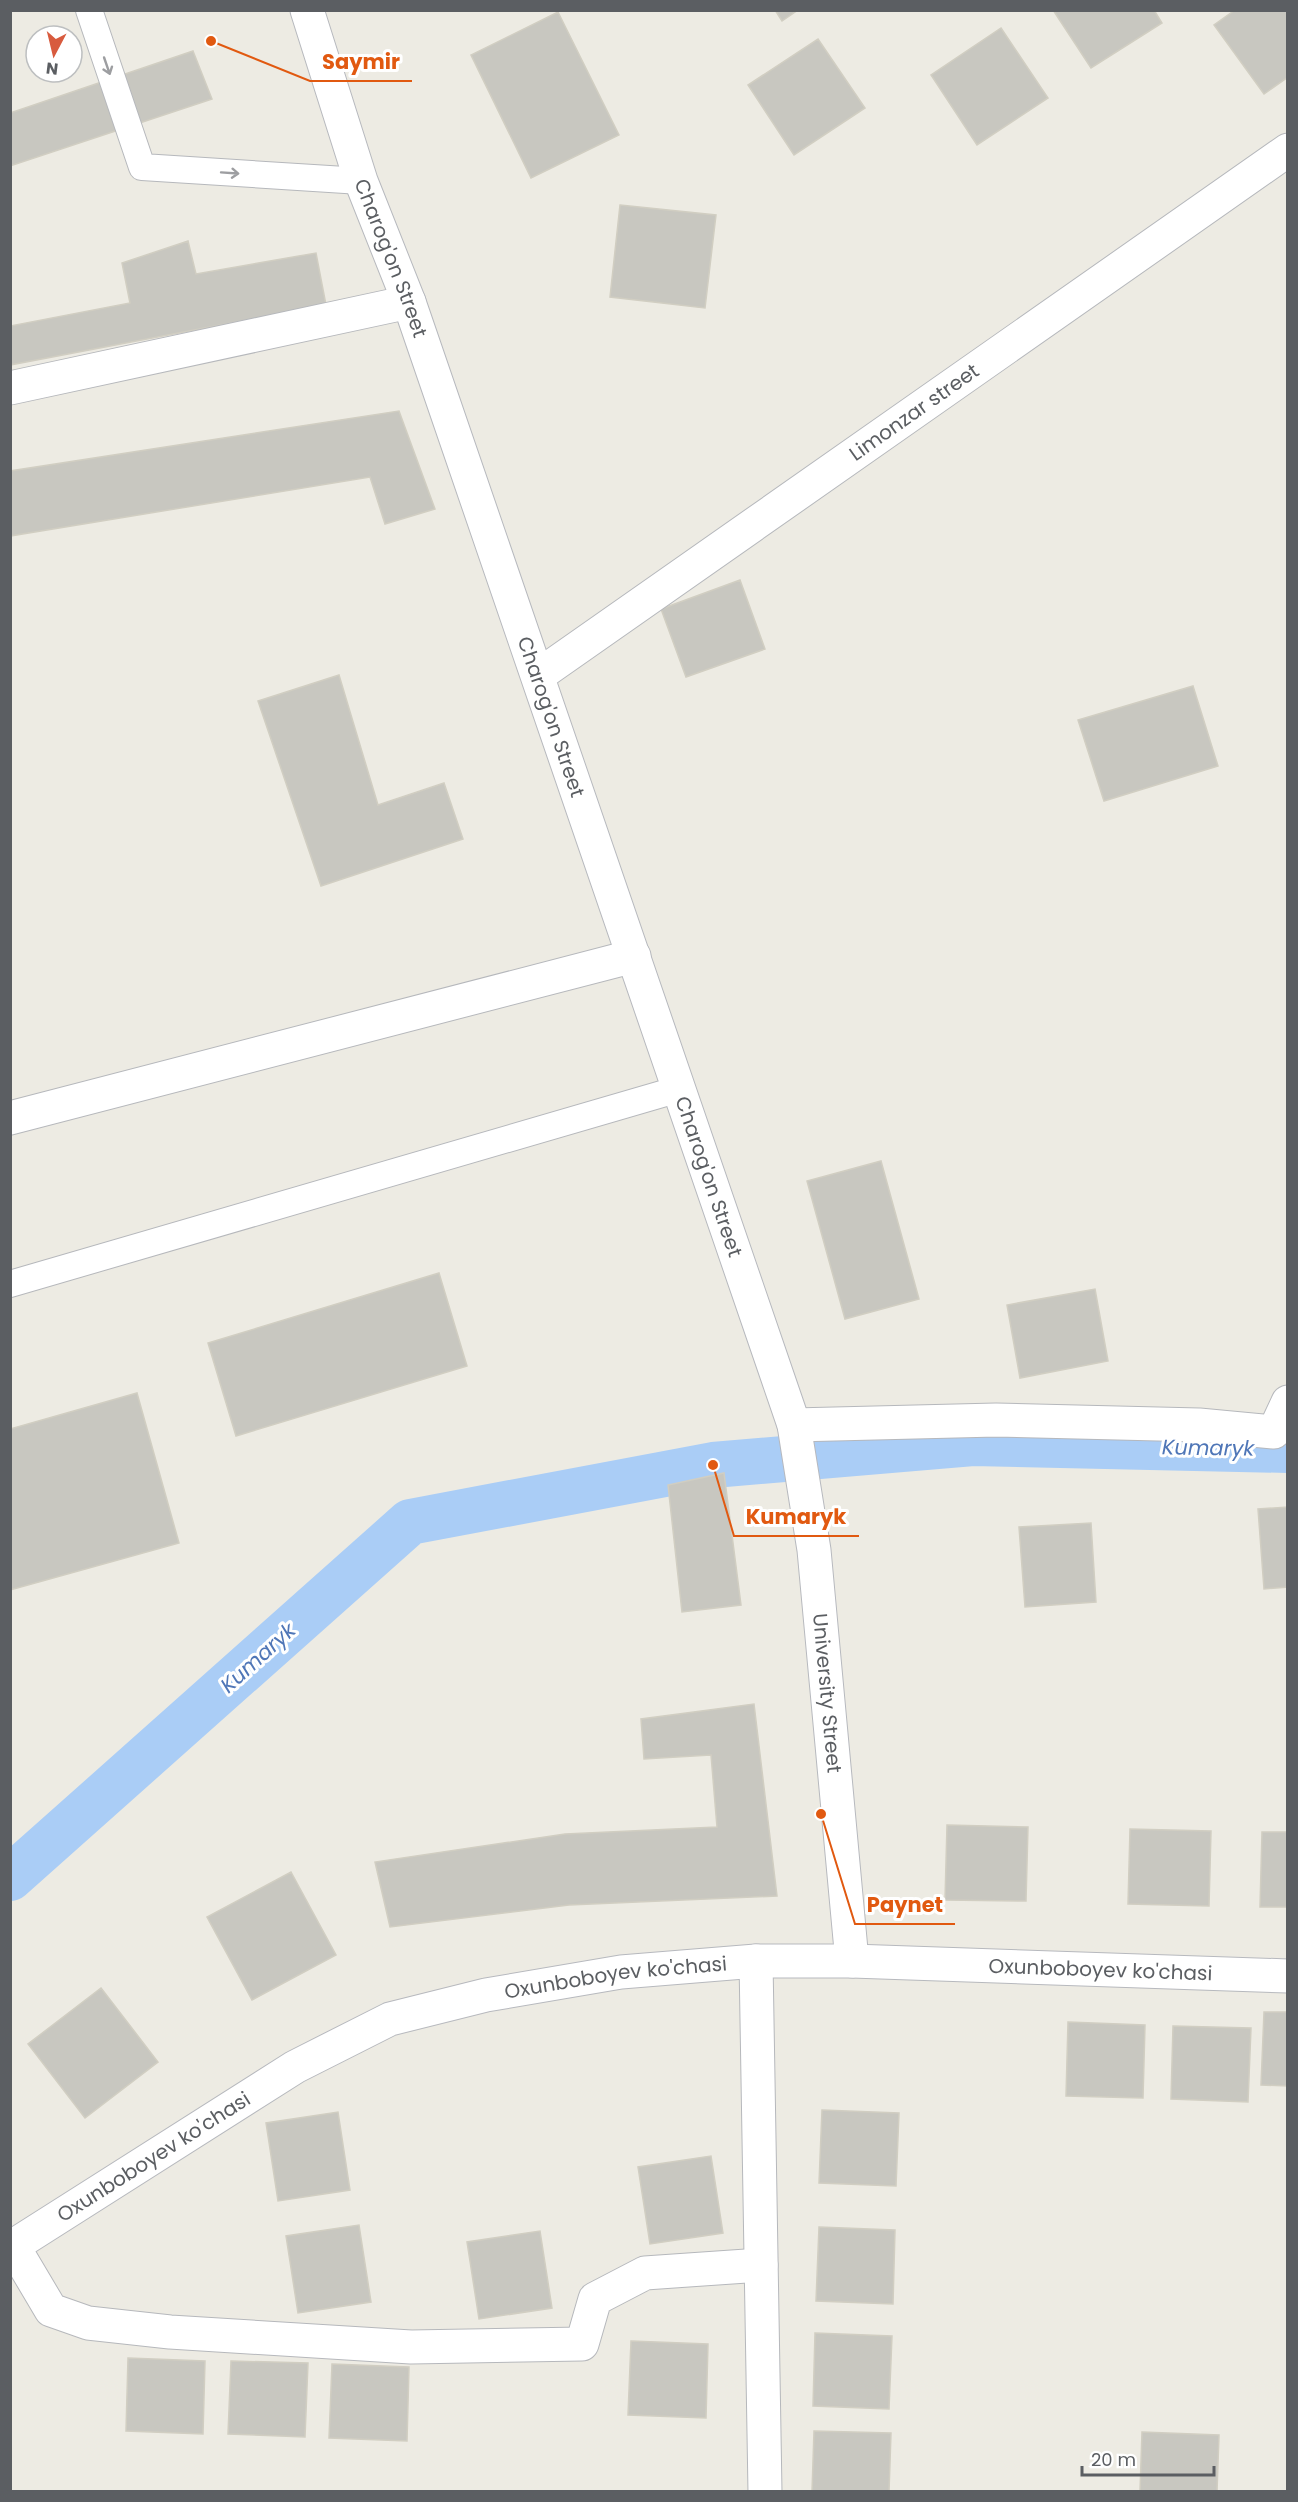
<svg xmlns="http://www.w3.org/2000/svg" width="1298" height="2502" font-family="Poppins,sans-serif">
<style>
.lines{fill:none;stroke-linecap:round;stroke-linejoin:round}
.canal{stroke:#aacdf6;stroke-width:46}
.building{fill:#c8c7c0;stroke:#d1cec2;stroke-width:1.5}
.service-casing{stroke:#b6b8bc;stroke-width:28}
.minor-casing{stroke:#b6b8bc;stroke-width:35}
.secondary-casing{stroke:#b7b9be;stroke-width:35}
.service{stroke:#fff;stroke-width:26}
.minor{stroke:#fff;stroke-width:33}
.secondary{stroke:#fff;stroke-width:33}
.oneway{stroke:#9d9ea1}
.labels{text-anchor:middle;stroke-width:6;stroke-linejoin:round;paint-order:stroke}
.street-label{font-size:20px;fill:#5b5e62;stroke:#fff}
.water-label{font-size:21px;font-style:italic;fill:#4f76b7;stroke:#fff}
.leader{fill:none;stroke:#e15910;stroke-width:2}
.callout-dot{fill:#e15910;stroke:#fff;stroke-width:2}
.callout-label{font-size:21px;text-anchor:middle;font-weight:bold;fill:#e15910;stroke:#fff;stroke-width:6;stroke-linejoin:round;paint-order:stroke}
</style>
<rect width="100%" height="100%" fill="#edebe3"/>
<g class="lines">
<!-- canal -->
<path class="canal" d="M10 1878 410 1522 713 1465 973 1443 1288 1450"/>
</g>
<!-- building -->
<path class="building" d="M775 10H798L782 21Z
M1053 10H1154L1162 23 1091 68Z
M1235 10H1288V77L1264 94 1214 25Z
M558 12 619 135 531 178 471 55Z
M1001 28 1048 98 977 145 931 75Z
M818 39 865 108 794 155 748 85Z
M193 51 212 99 10 166V113Z
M620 205 716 215 705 308 610 297Z
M188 241 196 274 316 253 326 305 10 365V326L130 303 122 263Z
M399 411 435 509 385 524 370 477 10 536V471Z
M740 580 765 649 686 677 661 609Z
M339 675 378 805 444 783 463 839 321 886 258 701Z
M1193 686 1218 766 1104 801 1078 720Z
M881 1161 919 1299 845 1319 807 1181Z
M439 1273 467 1366 236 1436 208 1343Z
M1095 1289 1108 1361 1020 1378 1007 1305Z
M137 1393 179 1543 10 1590V1429Z
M724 1473 741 1605 682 1612 668 1485Z
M1288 1507V1587L1264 1589 1258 1509Z
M1091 1523 1096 1602 1025 1607 1019 1527Z
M754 1704 777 1896 569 1905 390 1927 375 1862 565 1834 717 1827 711 1755 644 1759 641 1719Z
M947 1825 1028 1827 1026 1901 945 1900Z
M1130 1829 1211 1831 1209 1906 1128 1904Z
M1262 1832H1288V1907H1260Z
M291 1872 336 1955 252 2000 207 1917Z
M101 1988 158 2062 85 2118 28 2044Z
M1264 2012H1288V2086L1261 2085Z
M1068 2022 1145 2025 1143 2098 1066 2096Z
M1173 2026 1251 2028 1248 2102 1171 2099Z
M822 2110 899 2113 896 2186 819 2183Z
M338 2112 350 2190 278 2201 266 2123Z
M711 2156 723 2233 650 2244 638 2167Z
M359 2225 371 2302 298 2313 286 2236Z
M819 2227 895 2230 893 2304 816 2301Z
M540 2231 552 2308 479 2319 467 2242Z
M815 2333 892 2336 889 2409 813 2406Z
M631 2341 708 2344 706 2418 628 2415Z
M128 2358 205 2361 203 2434 126 2431Z
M231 2361 308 2363 305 2437 228 2434Z
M332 2364 409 2367 407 2441 329 2438Z
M814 2431 891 2433 889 2492H812Z
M1142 2432 1219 2435 1217 2492H1140Z"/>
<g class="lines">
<!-- service casing -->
<g class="service-casing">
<path id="service" d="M89 10 142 167 361 181
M10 1284 679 1089"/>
</g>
<!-- minor casing -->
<g class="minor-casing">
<g id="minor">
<path d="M10 388 409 302"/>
<path id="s1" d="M539 675 1288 150"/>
<path d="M10 1118 634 956"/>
<path d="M794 1425 996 1420 1199 1425 1274 1432 1288 1402"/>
<path d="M756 1961 765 2492"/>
<path d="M13 2246 51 2310 88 2323 170 2332 411 2347 582 2344 595 2299 645 2273 761 2265"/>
</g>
</g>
<!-- secondary casing -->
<g class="secondary-casing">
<g id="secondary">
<path id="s2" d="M307 10 361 181 409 302 794 1425 814 1550 852 1961"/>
<path id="s3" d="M10 2248 295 2067 390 2019 486 1995 621 1972 756 1961H852L1288 1976"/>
</g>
</g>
<!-- service -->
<use href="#service" class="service"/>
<!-- minor -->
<use href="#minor" class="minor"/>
<!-- secondary -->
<use href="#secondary" class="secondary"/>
</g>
<!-- one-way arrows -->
<defs><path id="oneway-shaft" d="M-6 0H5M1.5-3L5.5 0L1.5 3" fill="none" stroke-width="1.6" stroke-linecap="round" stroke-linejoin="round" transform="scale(1.5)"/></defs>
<g class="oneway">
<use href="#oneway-shaft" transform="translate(107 66) rotate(71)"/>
<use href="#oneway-shaft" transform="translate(230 173) rotate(4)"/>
</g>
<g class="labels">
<!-- street labels -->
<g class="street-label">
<text dy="7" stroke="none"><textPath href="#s2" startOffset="262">Charog'on Street</textPath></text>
<text dy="7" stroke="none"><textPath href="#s1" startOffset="458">Limonzar street</textPath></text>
<text dy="7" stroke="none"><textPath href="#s2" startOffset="748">Charog'on Street</textPath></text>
<text dy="7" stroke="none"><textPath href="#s2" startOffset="1234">Charog'on Street</textPath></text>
<text dy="7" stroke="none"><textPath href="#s2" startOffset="1767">University Street</textPath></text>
<text dy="7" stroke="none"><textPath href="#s3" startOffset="1160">Oxunboboyev ko'chasi</textPath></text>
<text dy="7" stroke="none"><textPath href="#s3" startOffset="674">Oxunboboyev ko'chasi</textPath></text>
<text dy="7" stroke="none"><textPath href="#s3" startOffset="170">Oxunboboyev ko'chasi</textPath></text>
</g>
<!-- water labels -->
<g class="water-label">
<text transform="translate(1208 1448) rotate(1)" y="7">Kumaryk</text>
<text transform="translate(258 1658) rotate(-42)" y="7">Kumaryk</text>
</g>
</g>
<!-- callouts -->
<path class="leader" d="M211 41L310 81H412M713 1465L734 1536H859M821 1814L855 1924H955"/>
<g class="callout-dot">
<circle cx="211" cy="41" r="6"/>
<circle cx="713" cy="1465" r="6"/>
<circle cx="821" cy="1814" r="6"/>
</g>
<g class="callout-label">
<text x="361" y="69">Saymir</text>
<text x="796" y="1524">Kumaryk</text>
<text x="905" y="1912">Paynet</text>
</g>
<!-- border -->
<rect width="1298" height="2502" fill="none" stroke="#5b5e62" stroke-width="24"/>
<!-- north arrow -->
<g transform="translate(54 54) rotate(187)"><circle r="28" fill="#ffffff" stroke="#bdbfc0" stroke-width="1.5"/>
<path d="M0-4.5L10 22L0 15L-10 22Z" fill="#d85b3e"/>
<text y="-9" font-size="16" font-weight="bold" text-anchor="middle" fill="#5b5e62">N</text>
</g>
<!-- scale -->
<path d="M1082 2466v9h132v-9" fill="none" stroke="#5b5e62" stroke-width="3"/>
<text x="1091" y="2466" font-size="18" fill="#5b5e62" stroke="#ffffff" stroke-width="4.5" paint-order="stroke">20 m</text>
</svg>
